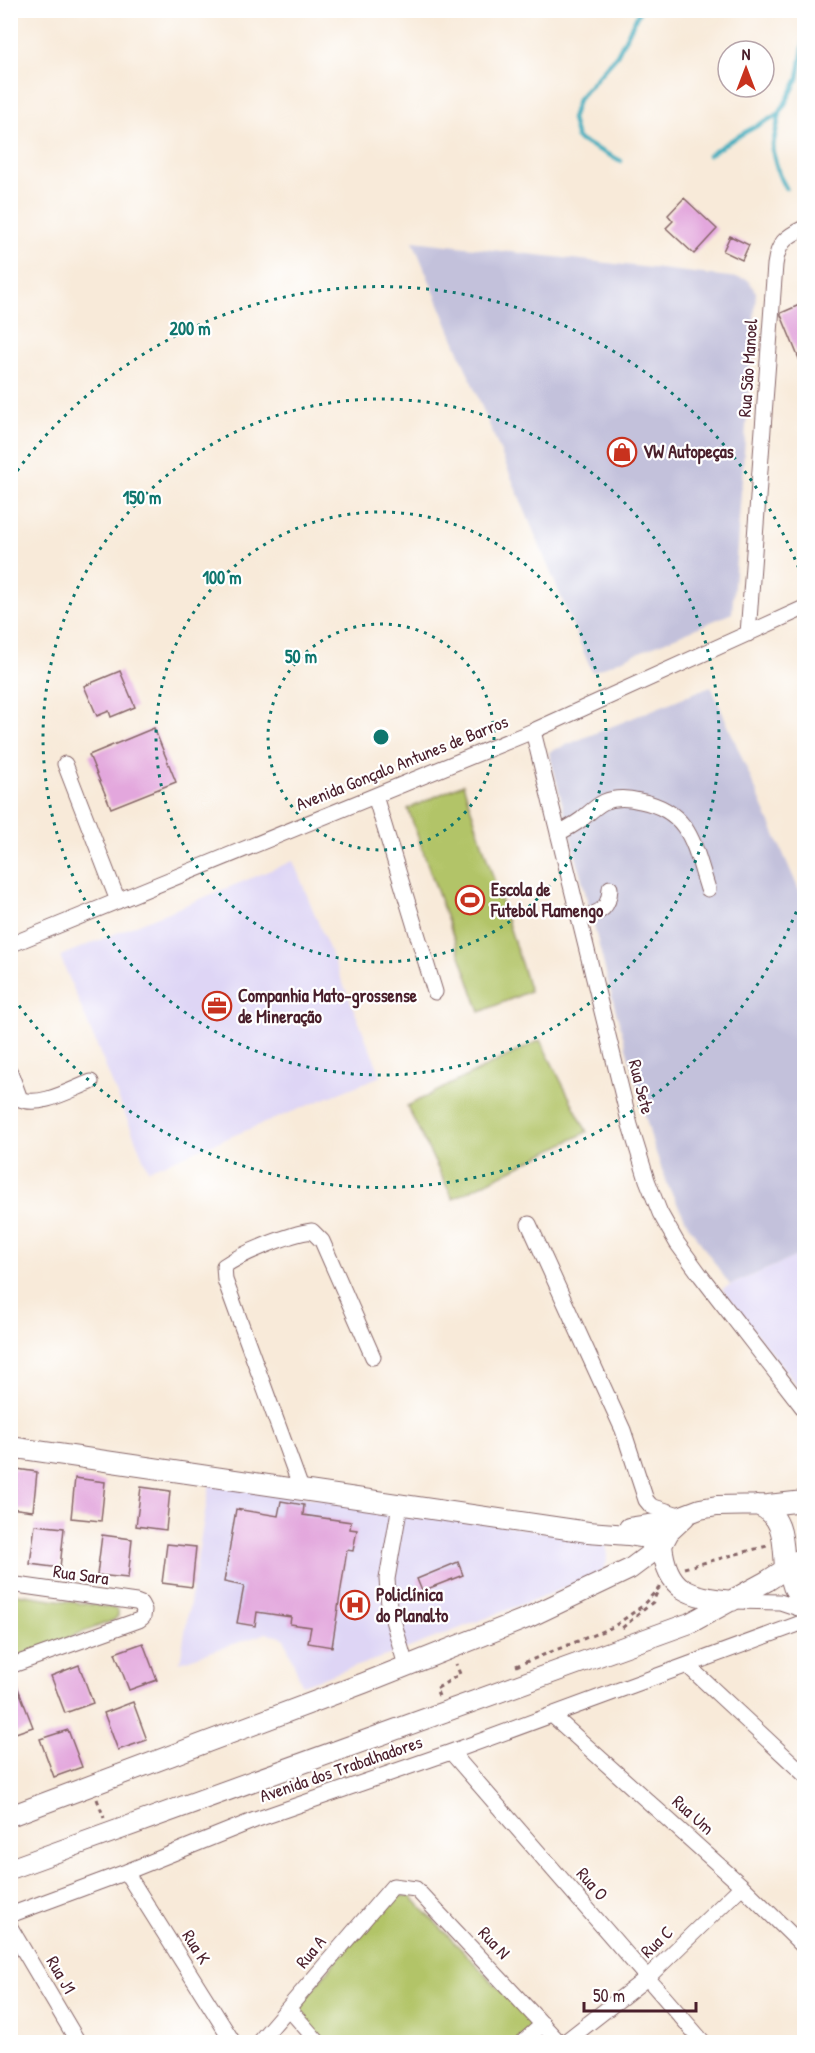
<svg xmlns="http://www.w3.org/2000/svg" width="815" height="2053" font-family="'Patrick Hand',sans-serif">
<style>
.built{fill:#ded5f5}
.industrial{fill:#c3c1db}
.green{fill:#b2c467;stroke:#7e7249;stroke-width:1.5}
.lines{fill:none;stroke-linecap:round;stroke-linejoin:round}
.stream{stroke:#40adbe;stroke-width:4.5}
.building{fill:#e3a7dd}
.minor-casing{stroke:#876668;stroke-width:17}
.major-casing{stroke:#876668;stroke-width:22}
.path{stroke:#876668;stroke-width:3;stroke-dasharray:4.5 4.5;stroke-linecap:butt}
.minor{stroke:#fff;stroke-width:15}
.major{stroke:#fff;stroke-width:20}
.ring{fill:none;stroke:#0f766e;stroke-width:3;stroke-dasharray:3 6}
.labels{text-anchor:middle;stroke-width:4.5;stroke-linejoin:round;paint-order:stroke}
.street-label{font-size:18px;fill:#4a1f2b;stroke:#fff}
.poi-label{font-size:18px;font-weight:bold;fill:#4a1f2b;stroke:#fff;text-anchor:start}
.centre{fill:#0f766e;stroke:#fff;stroke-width:3}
.ring-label{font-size:18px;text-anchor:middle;font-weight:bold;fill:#0f766e;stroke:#fff;stroke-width:4.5;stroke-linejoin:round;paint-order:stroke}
</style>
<rect width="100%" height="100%" fill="#fff"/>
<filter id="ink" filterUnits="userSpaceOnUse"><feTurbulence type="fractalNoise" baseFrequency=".0167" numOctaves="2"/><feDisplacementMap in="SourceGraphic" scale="12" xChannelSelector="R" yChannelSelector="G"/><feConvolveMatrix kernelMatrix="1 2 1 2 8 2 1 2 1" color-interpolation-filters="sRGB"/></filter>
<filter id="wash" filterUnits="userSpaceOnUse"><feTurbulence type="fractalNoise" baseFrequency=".008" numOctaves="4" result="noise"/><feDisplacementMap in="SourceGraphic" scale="24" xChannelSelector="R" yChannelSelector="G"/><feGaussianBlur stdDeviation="1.35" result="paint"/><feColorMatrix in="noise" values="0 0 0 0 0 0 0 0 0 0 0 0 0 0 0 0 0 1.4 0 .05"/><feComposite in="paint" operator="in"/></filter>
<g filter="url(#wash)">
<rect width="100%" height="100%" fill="#f8ead9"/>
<!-- built -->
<path class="built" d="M293 861 381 1076 148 1170 60 956Z
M804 1253V1395L722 1289Z
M210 1483 603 1540 607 1548V1561L604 1569 595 1576 406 1649 302 1685 284 1638 267 1633 180 1662Z"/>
<!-- industrial -->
<path class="industrial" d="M413 241 747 279 756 292 732 613 592 672Z
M711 686 804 902V1253L730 1285 689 1226 667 1184 653 1144 614 1004 549 752Z"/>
<!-- green -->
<path class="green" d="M463 784 530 991 480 1012 408 809Z
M540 1040 587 1132 453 1199 407 1106Z
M11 1593 113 1608 118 1611V1616L114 1620 11 1660Z
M398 1895 411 1897 535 2026 518 2042H323L296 2009 390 1896Z"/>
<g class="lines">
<!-- stream -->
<path class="stream" d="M709 155C731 138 756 127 780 113
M621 161 577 139 572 119 578 99 617 55 640 10
M786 188 779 175 772 149 780 113 798 79 804 42"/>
</g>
<g id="blocks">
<!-- building -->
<path class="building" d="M684 198 717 229 694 254 666 228 673 221 668 215Z
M730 236 749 245 742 260 723 251Z
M804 303V371L781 315V313Z
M120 671 135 707 111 717 109 711 97 716 84 686Z
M154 728 176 782 111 808 89 755Z
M10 1468 37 1472 33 1511 10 1508Z
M75 1478 105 1482 101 1521 71 1518Z
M141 1487 170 1491 166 1530 136 1526Z
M281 1501 304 1505 303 1515 351 1522 350 1529 357 1530 353 1551 347 1550 332 1647 308 1643 311 1627 290 1624 291 1617 257 1612 255 1626 237 1623 244 1586 224 1582 236 1509 278 1516Z
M35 1525 64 1528 60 1568 30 1564Z
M102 1535 132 1539 128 1578 97 1575Z
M167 1544 196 1547 192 1587 162 1583Z
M458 1562 463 1575 422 1591 417 1579Z
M143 1643 157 1680 129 1690 115 1653Z
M79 1665 93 1703 65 1713 51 1676Z
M10 1675H13L33 1727 10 1735Z
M133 1702 147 1740 118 1750 104 1713Z
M68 1730 82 1767 54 1777 40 1739Z"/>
</g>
</g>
<g filter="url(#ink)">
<use href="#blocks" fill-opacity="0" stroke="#876668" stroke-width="1.5"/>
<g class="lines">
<!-- minor casing -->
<g class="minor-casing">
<path id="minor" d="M748 634 775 265C778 243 785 237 804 228
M533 731 630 1125 647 1180 660 1213 677 1243 701 1276 804 1409
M65 764 118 901
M375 796 435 992
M558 833C567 829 575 824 582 819 589 813 596 806 604 802 616 797 628 798 640 801 691 811 694 846 708 889
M580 919C599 912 609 911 610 888
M10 945 533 731 804 608
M10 1072 20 1099C40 1108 72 1089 91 1082
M529 1224 623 1430 646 1500 651 1506 685 1517
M302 1491 225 1280 224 1266C243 1253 289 1234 312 1231L322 1241 373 1357
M400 1505 387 1579 389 1606 406 1666
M785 1568 791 1588 804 1611
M10 1584 136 1602 141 1604 144 1610 143 1617 139 1620 10 1666
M732 1601 780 1602 804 1610
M687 1665 804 1774
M552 1715 742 1886 804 1947
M451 1752 703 2042
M126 1872 233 2042
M10 1915 126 1872 255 1820 451 1752 804 1622
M10 1927 78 2042
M289 2009 318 2042
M259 2042 393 1886 416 1889 559 2042
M523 2042 543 2024
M565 2042 648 1977 742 1886"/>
</g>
<!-- major casing -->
<g class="major-casing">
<path id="major" d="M10 1447 588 1532 628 1535 664 1541
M757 1505C785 1515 783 1543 785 1568
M629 1528 663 1523 700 1509 717 1506 768 1505 804 1501
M662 1545C667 1592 689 1596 732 1601
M10 1816 364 1683 527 1618 630 1569 662 1545 669 1532 685 1517
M10 1869 690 1623 767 1581 804 1557"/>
</g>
<!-- path -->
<path class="path" d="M684 1568 767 1546
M516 1666 613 1627 641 1607 659 1588 653 1602 622 1628
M439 1696 436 1689 460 1674 456 1664
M97 1799 104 1818"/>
<!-- minor -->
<use href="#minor" class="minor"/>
<!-- major -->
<use href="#major" class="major"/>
</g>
</g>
<!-- distance rings -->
<g class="ring">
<circle cx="381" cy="737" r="113"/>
<circle cx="381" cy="737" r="225"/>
<circle cx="381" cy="737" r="338"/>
<path d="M803 895A451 451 0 0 1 12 996M12 478A451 451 0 0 1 803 579"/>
</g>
<!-- icons -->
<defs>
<g id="shop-ring" transform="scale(1.5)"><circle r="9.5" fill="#fff" stroke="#c8321e" stroke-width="1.5"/><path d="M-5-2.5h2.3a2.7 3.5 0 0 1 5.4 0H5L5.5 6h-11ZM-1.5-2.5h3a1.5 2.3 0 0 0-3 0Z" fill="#c8321e"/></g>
<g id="stadium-ring" transform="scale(1.5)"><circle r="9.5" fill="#fff" stroke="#c8321e" stroke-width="1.5"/><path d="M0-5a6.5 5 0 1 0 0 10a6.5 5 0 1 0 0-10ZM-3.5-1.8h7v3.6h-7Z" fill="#c8321e"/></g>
<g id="office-ring" transform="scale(1.5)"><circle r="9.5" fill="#fff" stroke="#c8321e" stroke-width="1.5"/><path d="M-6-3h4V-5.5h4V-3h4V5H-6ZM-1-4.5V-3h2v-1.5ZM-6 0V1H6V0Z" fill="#c8321e"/></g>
<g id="hospital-ring" transform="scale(1.5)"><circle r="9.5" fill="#fff" stroke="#c8321e" stroke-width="1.5"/><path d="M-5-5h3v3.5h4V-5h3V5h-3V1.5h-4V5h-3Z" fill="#c8321e"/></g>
</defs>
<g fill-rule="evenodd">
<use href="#shop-ring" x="622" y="452"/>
<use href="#stadium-ring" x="470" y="900"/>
<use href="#office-ring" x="217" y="1006"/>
<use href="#hospital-ring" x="355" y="1605"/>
</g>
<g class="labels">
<!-- street labels -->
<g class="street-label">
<text transform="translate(748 368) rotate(-86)" y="6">Rua São Manoel</text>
<text transform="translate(402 763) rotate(-22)" y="6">Avenida Gonçalo Antunes de Barros</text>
<text transform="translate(641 1087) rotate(76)" y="6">Rua Sete</text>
<text transform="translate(81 1575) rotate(8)" y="6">Rua Sara</text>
<text transform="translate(341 1769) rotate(-19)" y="6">Avenida dos Trabalhadores</text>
<text transform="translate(693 1815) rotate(42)" y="6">Rua Um</text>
<text transform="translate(592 1884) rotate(49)" y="6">Rua O</text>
<text transform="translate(657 1942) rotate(-44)" y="6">Rua C</text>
<text transform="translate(494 1943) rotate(47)" y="6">Rua N</text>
<text transform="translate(196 1947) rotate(58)" y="6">Rua K</text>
<text transform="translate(311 1952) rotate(-50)" y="6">Rua A</text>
<text transform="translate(61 1975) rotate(60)" y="6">Rua J1</text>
</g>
<!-- poi labels -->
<g class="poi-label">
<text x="643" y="458">VW Autopeças</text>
<text x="491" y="896">Escola de<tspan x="491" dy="21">Futebol Flamengo</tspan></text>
<text x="238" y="1002">Companhia Mato-grossense<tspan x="238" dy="21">de Mineração</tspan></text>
<text x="376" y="1601">Policlínica<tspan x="376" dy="21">do Planalto</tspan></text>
</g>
</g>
<circle cx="381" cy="737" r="9" class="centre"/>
<g class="ring-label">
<text x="190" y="335">200 m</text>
<text x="142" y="504">150 m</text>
<text x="222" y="584">100 m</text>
<text x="301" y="663">50 m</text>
</g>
<!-- margin -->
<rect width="815" height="2053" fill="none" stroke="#fff" stroke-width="36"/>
<!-- north arrow -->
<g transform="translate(746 69)"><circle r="28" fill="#ffffff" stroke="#b7a5aa" stroke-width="1.5"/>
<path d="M0-4.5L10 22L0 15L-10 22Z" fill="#c8321e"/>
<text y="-9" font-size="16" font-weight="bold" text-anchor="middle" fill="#4a1f2b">N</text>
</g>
<!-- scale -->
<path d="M584 2002v9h112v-9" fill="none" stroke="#4a1f2b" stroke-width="3"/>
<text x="593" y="2002" font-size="18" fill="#4a1f2b" stroke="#ffffff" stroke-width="4.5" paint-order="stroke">50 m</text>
</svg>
